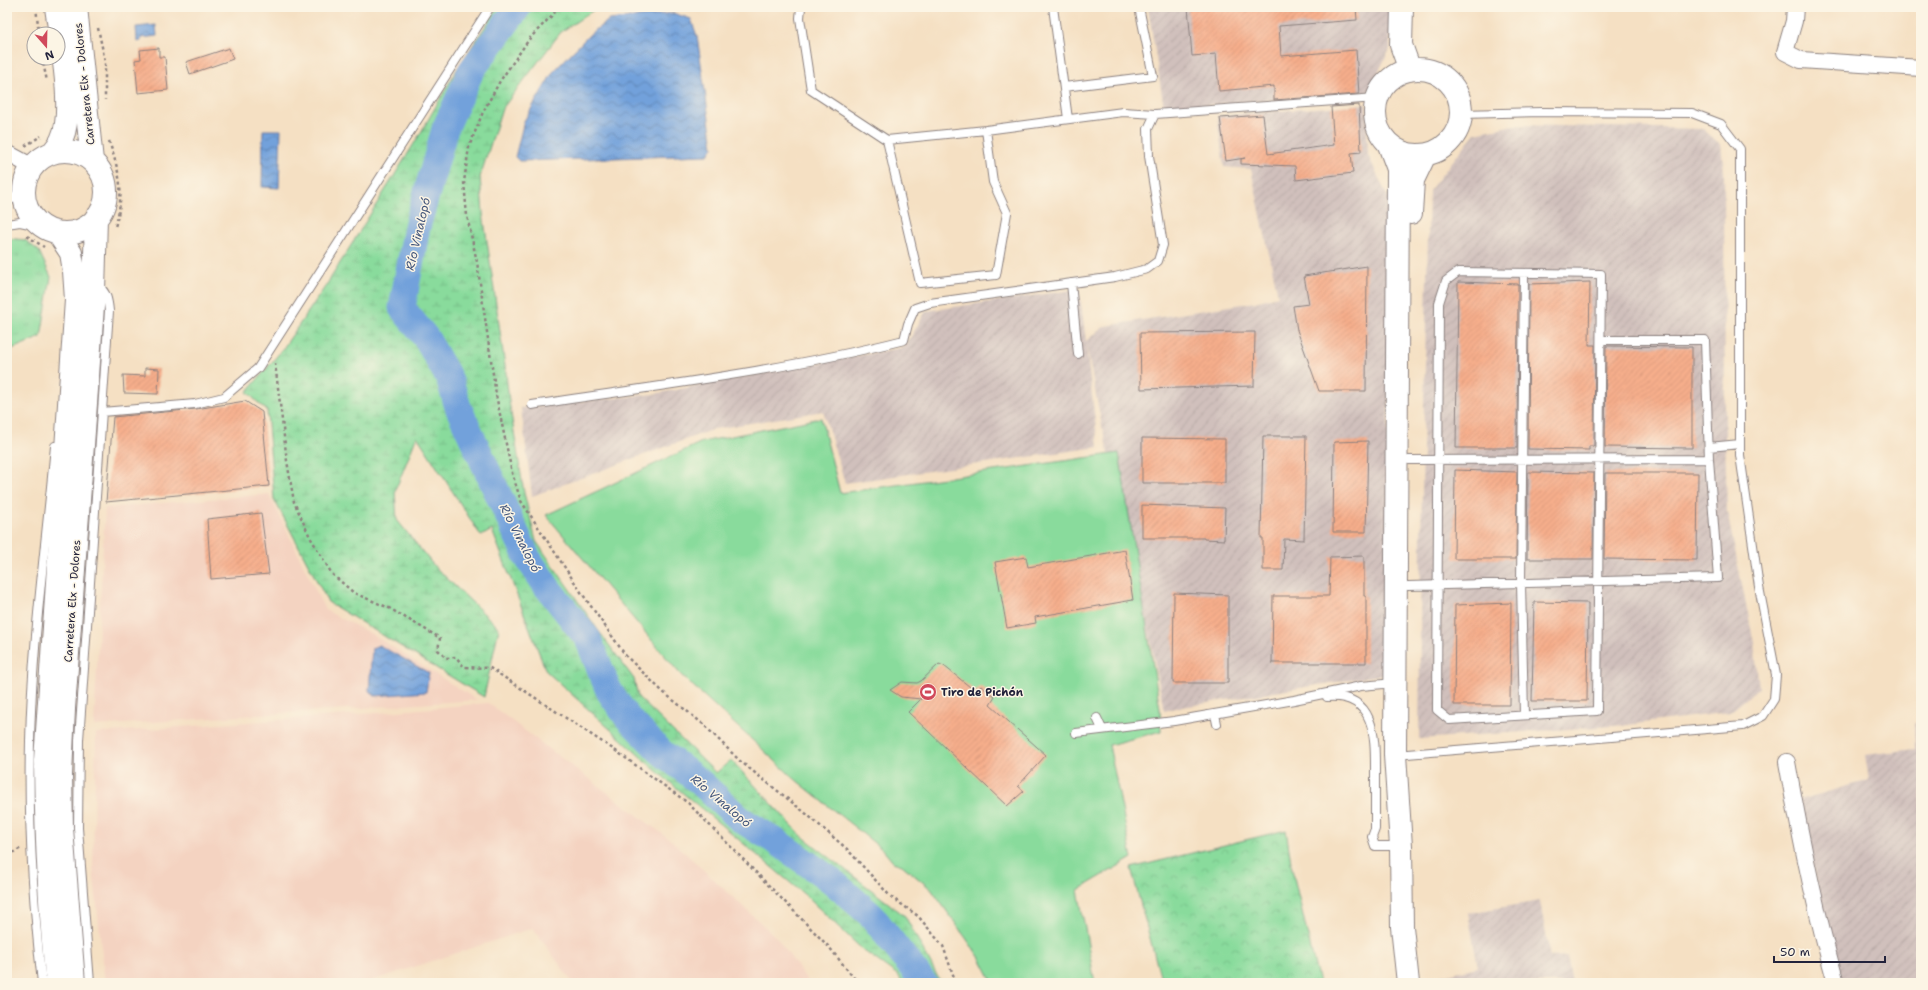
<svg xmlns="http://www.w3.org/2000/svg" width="1928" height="990" font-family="'Shantell Sans',sans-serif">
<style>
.built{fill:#f4d3c1}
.industrial{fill:url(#industrial-furrows)}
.grass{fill:url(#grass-tufts);stroke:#567e6c}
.wetland{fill:url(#wetland-marsh);stroke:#567e6c}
.park{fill:url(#park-crowns);stroke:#567e6c}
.pitch{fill:#89db9c;stroke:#567e6c}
.water{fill:url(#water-waves);stroke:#4a628b}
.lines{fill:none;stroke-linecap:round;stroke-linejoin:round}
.river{stroke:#72a1db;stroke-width:27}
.building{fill:url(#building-hatch)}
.lane-casing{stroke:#8c817f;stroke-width:10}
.street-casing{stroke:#8c817f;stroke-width:18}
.secondary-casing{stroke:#8c817f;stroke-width:24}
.path{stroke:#8c817f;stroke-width:2.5;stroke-dasharray:3 3;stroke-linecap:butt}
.lane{stroke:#fff;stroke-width:8}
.street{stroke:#fff;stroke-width:16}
.secondary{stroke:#fff;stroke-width:22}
.labels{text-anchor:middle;stroke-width:3;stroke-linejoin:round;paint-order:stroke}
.street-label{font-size:11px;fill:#22223b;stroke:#fcf5e5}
.poi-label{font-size:11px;font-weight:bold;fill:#22223b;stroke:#fcf5e5;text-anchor:start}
.water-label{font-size:12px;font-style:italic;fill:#42557b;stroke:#fcf5e5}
</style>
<defs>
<pattern id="industrial-furrows" width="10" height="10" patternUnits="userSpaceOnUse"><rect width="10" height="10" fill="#d0c0bc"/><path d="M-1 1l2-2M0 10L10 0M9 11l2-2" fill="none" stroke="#b2a5a2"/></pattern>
<pattern id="grass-tufts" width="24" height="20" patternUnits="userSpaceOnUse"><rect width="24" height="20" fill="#89db9c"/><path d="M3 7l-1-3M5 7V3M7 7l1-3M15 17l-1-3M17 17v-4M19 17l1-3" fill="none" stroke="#76bc87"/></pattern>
<pattern id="wetland-marsh" width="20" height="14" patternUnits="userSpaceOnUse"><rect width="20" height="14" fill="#89db9c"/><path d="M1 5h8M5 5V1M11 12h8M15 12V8" fill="none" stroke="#76bc87"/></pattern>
<pattern id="park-crowns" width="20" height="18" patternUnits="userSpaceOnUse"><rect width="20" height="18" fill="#89db9c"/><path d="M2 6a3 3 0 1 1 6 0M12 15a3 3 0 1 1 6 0" fill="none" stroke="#76bc87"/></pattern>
<pattern id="water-waves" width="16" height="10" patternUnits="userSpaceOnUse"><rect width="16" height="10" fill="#72a1db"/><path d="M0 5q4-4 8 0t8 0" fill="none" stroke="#5d83b3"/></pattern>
<pattern id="building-hatch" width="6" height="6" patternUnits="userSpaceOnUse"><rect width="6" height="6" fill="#f6ae8b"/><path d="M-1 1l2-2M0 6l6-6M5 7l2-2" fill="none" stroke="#d39579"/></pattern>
</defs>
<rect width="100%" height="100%" fill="#fcf5e5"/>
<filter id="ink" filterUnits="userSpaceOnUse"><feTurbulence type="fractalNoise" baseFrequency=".025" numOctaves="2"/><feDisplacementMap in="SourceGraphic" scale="8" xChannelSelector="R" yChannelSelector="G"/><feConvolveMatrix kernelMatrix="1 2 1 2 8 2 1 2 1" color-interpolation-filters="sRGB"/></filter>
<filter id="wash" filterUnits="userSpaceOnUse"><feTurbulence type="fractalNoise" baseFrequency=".012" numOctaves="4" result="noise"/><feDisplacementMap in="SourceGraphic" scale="16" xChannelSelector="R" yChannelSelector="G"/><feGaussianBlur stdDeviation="0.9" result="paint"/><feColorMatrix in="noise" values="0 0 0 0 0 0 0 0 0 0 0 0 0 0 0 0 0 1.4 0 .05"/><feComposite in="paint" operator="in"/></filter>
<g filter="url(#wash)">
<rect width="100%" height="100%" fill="#f5e0c3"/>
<!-- built -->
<path class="built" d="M269 494 325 610 370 633 477 700 94 726 105 508Z
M488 703 672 841 777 938 809 983H573L533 928 365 983H105L93 867 96 733 377 713Z"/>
<!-- industrial -->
<path class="industrial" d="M1148 7H1390V49L1368 92 1164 108Z
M1366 104 1368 155 1390 202 1386 674 1164 710 1143 603 1102 426 1086 344 1098 447 845 483 823 411 714 429 532 496 521 408 654 394 905 347 926 311 1079 289 1086 341 1105 326 1255 302 1278 296 1251 169 1224 167 1217 116Z
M1514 125 1703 129 1721 145 1724 172 1725 433 1727 512 1754 643 1759 688 1730 712 1627 725 1419 739 1421 535 1429 191 1475 133Z
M1914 723H1921V983H1843L1825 932 1800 800 1869 780 1865 755 1915 749Z
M1540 901 1550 957 1567 956 1572 983H1423L1422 980 1478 967 1468 913Z"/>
<!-- grass -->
<path class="grass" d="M7 238 25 240 39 251 51 277 41 337 7 351Z"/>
<!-- wetland -->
<path class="wetland" d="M498 7H598L561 32 502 109 480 177 483 213 506 373 509 401 524 493 536 541 598 630 634 679 638 697 716 773 731 760 802 836 905 916 941 983H902L899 976 864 951 805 895 654 769 546 671 492 530 481 536 417 436 395 491 397 520 434 566 499 628 484 697 328 602 274 499 267 411 247 392 282 350 327 284 420 134 457 69Z"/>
<!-- park -->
<path class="park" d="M1286 830 1292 869 1319 983H1162L1131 868Z"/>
<!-- pitch -->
<path class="pitch" d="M821 418 840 493 1119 453 1160 709 1161 731 1109 745 1132 858 1078 890 1095 983H993L980 958 931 889 902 865 893 862 883 850 796 780 681 675 546 515 702 442Z"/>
<!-- water -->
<path class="water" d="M673 13 691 19 697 36 713 147 708 155 519 161 515 157 524 121 553 72 590 34 609 20Z
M156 25 157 36 141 38V41L137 42 136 27Z
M263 130H281L279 188 262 187Z
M379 645 429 673 426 692 375 696 369 691 372 648Z"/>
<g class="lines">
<!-- river -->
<path class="river" d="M518 7 471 71 445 129 417 227 402 308 426 338 449 378 458 407 527 557 547 587 588 639 609 691 627 717 661 752 700 782 740 819 777 842 832 881 872 916 924 983"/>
</g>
<g id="blocks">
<!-- building -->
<path class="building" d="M1188 7H1356L1357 20 1279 26 1281 56 1356 50 1359 94 1274 100V86L1219 91 1216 54 1192 56Z
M159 48V57H165L168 90 138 93 135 60 141 59 140 50Z
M229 48 233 59 190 74 186 62Z
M1359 105 1361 152 1351 153 1353 173 1296 180 1295 166 1241 164V159L1245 158 1226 161 1220 118 1263 115 1268 154 1334 145 1331 107Z
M1367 266 1366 391H1319L1297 330 1293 306 1309 304 1304 276Z
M1458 282 1518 284 1517 448H1456Z
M1590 282 1589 345H1595L1594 446H1589V450L1528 449 1529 284Z
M1255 332 1254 386 1141 389 1140 333Z
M1606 346 1692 347V448L1605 447Z
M145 368 159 369 158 394 124 393 123 375 145 376Z
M245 401 262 412 269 486 106 502 113 417 196 409Z
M1263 436H1306L1304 540 1284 539 1283 570H1263V538H1261Z
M1142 438 1225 439V483H1142Z
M1368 441 1366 532H1333L1334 442Z
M1455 470 1517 472 1516 559H1454Z
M1528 472 1594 473 1593 559H1527Z
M1605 473H1698L1697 560 1604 559Z
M1142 505 1225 508 1224 540 1204 539V538H1142Z
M261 513 269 574 211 579 207 519Z
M1125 550 1133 600 1035 617 1036 623 1007 628 995 562 1026 557 1028 567Z
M1364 556V596H1366V663H1272L1273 596H1329L1330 557Z
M1174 593 1228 595V683H1173Z
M1534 602 1588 603 1587 701H1532Z
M1511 603 1510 705H1454L1455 605Z
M939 664 944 666 975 691 981 686 995 697 990 705 1046 755 1018 786 1024 791 1007 806 908 712 921 699 901 697 890 690 902 682 917 683 921 681Z"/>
</g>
</g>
<g filter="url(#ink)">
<use href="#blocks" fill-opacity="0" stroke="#8c817f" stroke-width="1"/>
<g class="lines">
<!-- lane casing -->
<g class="lane-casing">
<path id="lane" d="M801 7 800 18 811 90 887 140 986 130 1123 112 1155 114
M1053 7 1068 119
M1064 87 1153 76 1139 7
M887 140 920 283 996 275 1007 213 993 182 986 130
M7 203 25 188
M7 224 20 222 44 227
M1458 272 1601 274 1597 711 1449 720 1437 710 1439 303 1446 281Z
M1071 283 1078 354
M532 405C656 386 782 371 904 340L908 324 915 308 930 303 1115 277 1147 269 1158 261 1163 245 1149 156 1148 129 1155 114 1377 98
M102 412 195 404 224 397 258 368 490 7
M1709 447 1740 444
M1409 460 1709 459
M1408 586 1718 578 1709 459 1705 340H1601
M1327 697C1377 693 1375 739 1375 774 1375 792 1375 811 1375 829L1372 837 1375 846H1401
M1215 714 1217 724
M1524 715 1521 583 1524 273
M1097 718 1102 729
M1076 733 1174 721 1294 700 1361 686 1395 683
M1395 755 1743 726 1763 716 1774 699 1776 675 1759 587 1740 455V149L1721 124 1692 113 1543 112 1462 114
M42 983C33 903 28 822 30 741 32 643 46 544 55 446
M90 983 78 828 79 740 109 311C108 301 107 292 98 286"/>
</g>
<!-- street casing -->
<g class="street-casing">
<path id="street" d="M1795 7 1794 21 1785 52 1801 60 1921 68
M7 153 33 167
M1787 762C1800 836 1815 910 1836 983"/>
</g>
<!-- secondary casing -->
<g class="secondary-casing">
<path id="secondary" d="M76 7 92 161
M1402 7 1401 45 1410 70
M1375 112a43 43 0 1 1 86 0a43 43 0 1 1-86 0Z
M1389 145 1398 169 1395 755 1401 846 1402 927 1408 983
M24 192a41 41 0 1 1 82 0a41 41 0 1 1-82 0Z
M52 153C55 149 60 144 62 138 75 110 60 39 56 7
M1411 213 1413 180 1425 155
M57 983C49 909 46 836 45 761L76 300 74 271 71 253 57 232
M74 983 62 828 61 775 64 709 94 292 96 218"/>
</g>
<!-- path -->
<path class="path" d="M36 7 39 34
M560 7 530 38 500 81 483 112 469 147 464 182 467 216 477 262 496 395 512 473 521 501 581 592 626 656 663 692 703 724 740 761 803 811 847 849 890 896 918 916 943 946 956 983
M98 28 105 61V100
M42 58 47 81
M109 141C120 175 125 192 115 227
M25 146 41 136
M7 179 11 171
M27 236 44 247
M275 363 287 461 294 502 310 537 332 574 354 593 389 608 440 638 438 650 446 658 456 657 464 667 490 668 616 751 688 803 829 947 858 983
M7 856 21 848"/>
<!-- lane -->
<use href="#lane" class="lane"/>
<!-- street -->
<use href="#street" class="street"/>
<!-- secondary -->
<use href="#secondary" class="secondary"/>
</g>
</g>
<!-- icons -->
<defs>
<g id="stadium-disc" transform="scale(0.9)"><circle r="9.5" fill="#d1495b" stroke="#fcf5e5"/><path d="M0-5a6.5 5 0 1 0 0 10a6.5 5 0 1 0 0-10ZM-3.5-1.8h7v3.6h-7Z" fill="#fff"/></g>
</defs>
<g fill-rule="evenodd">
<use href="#stadium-disc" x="928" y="692"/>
</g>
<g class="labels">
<!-- street labels -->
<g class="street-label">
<text transform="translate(84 84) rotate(-96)" y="4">Carretera Elx - Dolores</text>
<text transform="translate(72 601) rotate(-86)" y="4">Carretera Elx - Dolores</text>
</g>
<!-- poi labels -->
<g class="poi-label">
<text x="941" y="696">Tiro de Pichón</text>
</g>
<!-- water labels -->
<g class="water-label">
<text transform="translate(418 234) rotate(-77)" y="4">Río Vinalopó</text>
<text transform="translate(520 538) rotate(63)" y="4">Río Vinalopó</text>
<text transform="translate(721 801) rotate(40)" y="4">Río Vinalopó</text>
</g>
</g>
<!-- margin -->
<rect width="1928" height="990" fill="none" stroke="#fcf5e5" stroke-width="24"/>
<!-- north arrow -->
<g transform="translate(46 46) rotate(160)"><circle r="19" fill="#fcf5e5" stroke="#a5a1a1"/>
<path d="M0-3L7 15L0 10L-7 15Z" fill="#d1495b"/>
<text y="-6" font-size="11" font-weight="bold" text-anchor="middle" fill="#22223b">N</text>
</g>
<!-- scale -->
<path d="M1774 956v6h111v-6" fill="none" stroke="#22223b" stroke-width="2"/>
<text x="1780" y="956" font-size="12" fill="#22223b" stroke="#fcf5e5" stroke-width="3" paint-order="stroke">50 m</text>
</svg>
